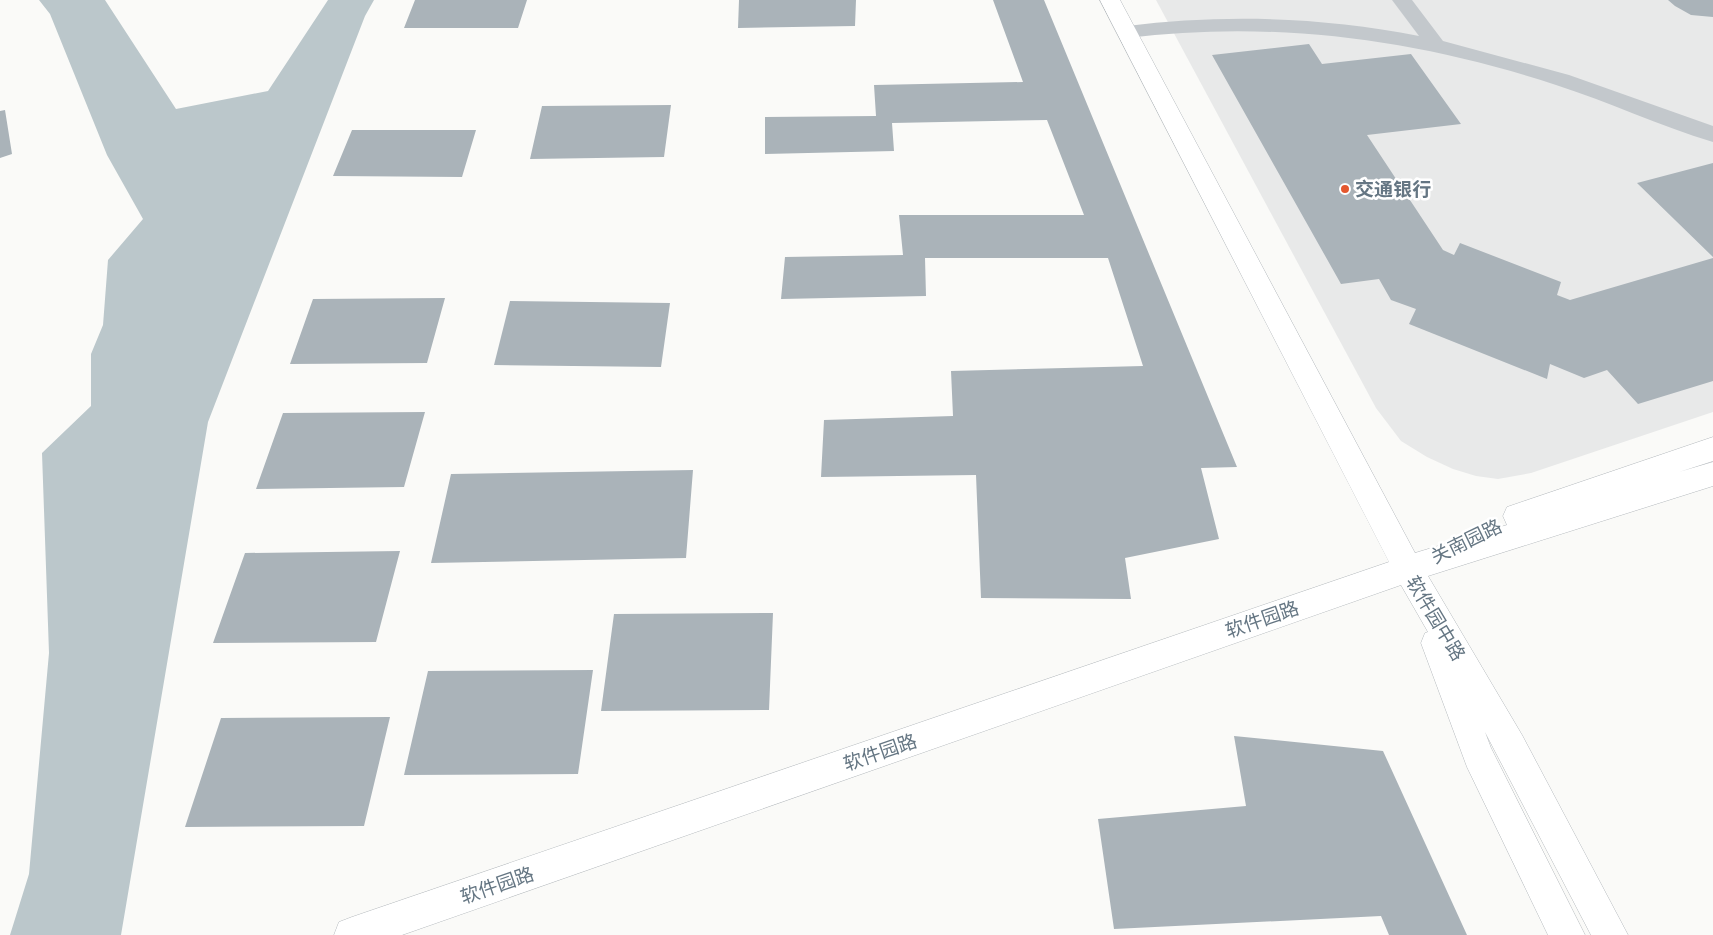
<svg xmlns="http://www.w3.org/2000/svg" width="1713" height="935" font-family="Mulish,'Noto Sans SC',sans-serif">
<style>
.built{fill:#e8e9e9}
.water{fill:#bbc7cb}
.building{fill:#aab3b9}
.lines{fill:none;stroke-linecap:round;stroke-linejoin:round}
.major-casing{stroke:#b5babe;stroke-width:1}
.minor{fill:#c3c8cc;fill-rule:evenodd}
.major{fill:#fff;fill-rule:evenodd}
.poi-dot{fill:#e4572e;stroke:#fff;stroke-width:2}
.labels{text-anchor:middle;stroke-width:5;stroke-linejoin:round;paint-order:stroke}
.poi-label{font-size:19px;font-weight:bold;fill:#657683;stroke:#fff;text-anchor:start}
.street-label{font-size:19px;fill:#657683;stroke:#fff}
</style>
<rect width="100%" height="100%" fill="#fafaf8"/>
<!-- built -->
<path class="built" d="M1156 0H1713V412L1531 473 1498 479 1476 476 1453 469 1427 457 1401 441 1376 408Z"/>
<!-- water -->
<path class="water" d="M39 0H105L176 109 268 91 328 0H374L365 16 208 422 121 935H10L29 874 49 653 42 453 91 406V354L103 325 108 260 143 219 107 155 50 14Z"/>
<!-- building -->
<path class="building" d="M415 0H527L518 28H404Z
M739 0H856L855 26 738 28Z
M993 0H1044L1237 467 1201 468 1219 539 1125 558 1131 599 981 598 976 475 821 477 824 420 953 416 951 371 1143 366 1108 258H925L926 296 781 299 785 257 903 255 899 215H1084L1047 120 892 123 894 151 765 154V117L876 116 874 85 1023 82Z
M1668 0H1713V17L1691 15 1675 6Z
M1309 44 1322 64 1411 54 1461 124 1367 135 1443 250 1454 255 1460 243 1561 282 1557 295 1570 300 1713 258V381L1638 404 1607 370 1584 378 1550 364 1547 379 1409 324 1416 309 1391 300 1379 279 1341 284 1212 55Z
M671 105 664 157 530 159 542 106Z
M5 110 12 154 0 158V111Z
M352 130H476L462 177 333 176Z
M1713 163V257L1637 183Z
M445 298 427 363 290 364 313 299Z
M510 301 670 303 661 367 494 365Z
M425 412 404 487 256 489 283 413Z
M693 470 686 558 431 563 451 474Z
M400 551 376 642 213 643 245 553Z
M773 613 769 710 601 711 614 614Z
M593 670 578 774 404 775 428 671Z
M390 717 364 826 185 827 221 718Z
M1234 736 1383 751 1467 935H1389L1381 916 1114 929 1098 819 1246 806Z"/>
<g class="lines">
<!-- major casing -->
<g class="major-casing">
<path id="major" d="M1100 0H1120L1415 553 1507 525 1503 516 1507 507 1713 437V461L1679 472 1713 462V486L1428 576 1522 735 1628 935H1591L1485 732 1491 748 1585 935H1548L1467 767 1421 643 1425 633 1428 632 1401 585 402 935H334L339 922 352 917 1389 562Z"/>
</g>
<!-- minor -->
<path class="minor" d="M1392 0H1412L1443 41 1569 75 1713 126V142C1660 126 1609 102 1556 85 1415 39 1275 20 1127 38L1120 37 1117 32 1120 27 1127 26C1225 14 1322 17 1419 36Z"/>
<!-- major -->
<use href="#major" class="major"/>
</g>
<!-- markers -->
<circle class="poi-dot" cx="1345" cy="189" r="5"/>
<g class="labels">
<!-- poi labels -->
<g class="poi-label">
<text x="1355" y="196">交通银行</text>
</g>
<!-- street labels -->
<g class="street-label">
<text transform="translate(1466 541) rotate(-26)" y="7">关南园路</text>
<text transform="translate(1436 618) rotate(59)" y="7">软件园中路</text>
<text transform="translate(1262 619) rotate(-19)" y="7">软件园路</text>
<text transform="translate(880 752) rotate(-19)" y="7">软件园路</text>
<text transform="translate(497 885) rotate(-19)" y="7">软件园路</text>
</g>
</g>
</svg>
